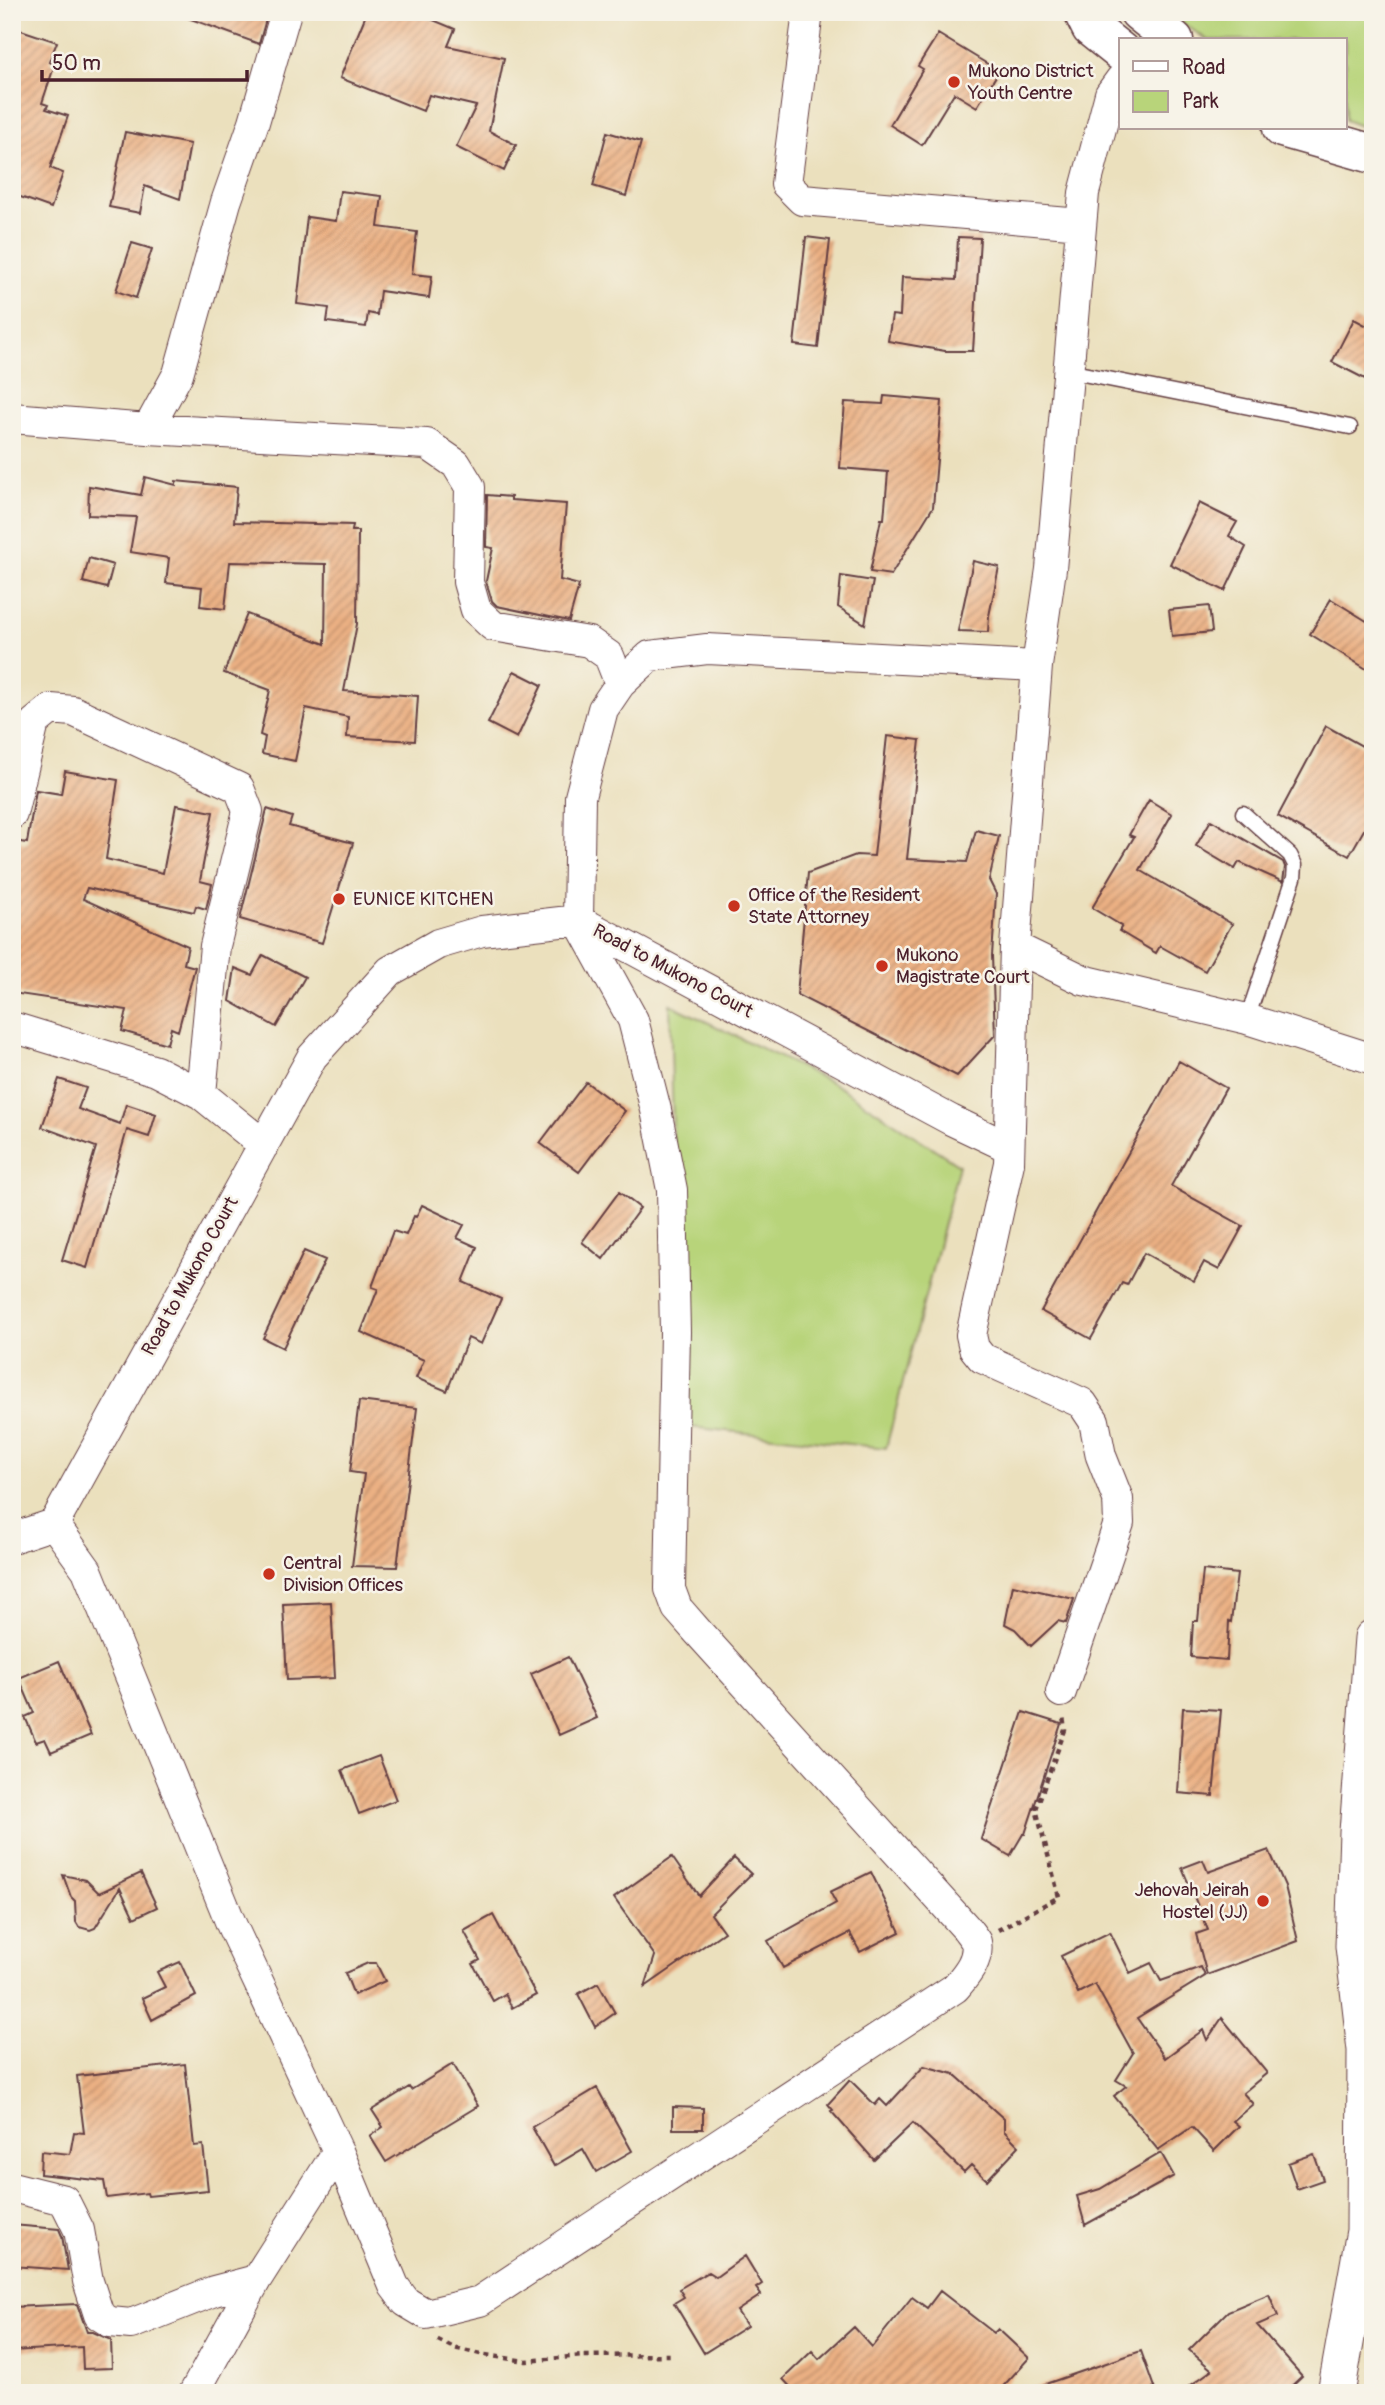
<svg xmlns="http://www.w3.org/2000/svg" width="1385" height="2405" viewBox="0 0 1385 2405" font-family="Pangolin,sans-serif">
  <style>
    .green { fill: #b8d47a; stroke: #817a52; stroke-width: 2 }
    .building { fill: url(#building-hatch) }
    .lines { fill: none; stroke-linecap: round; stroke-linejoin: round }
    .service-casing { stroke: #623c41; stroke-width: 17 }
    .minor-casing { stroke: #623c41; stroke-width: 32 }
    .tertiary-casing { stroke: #623c41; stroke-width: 39 }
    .secondary-casing { stroke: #623c41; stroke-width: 41 }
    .path { stroke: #623c41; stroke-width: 4.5; stroke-dasharray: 5 5; stroke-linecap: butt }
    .service { stroke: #fff; stroke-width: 14 }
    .minor { stroke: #fff; stroke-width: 30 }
    .tertiary { stroke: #fff; stroke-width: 37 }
    .secondary { stroke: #fff; stroke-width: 38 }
    .poi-dot { fill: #c8321e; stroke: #f7f3e8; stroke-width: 2.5 }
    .labels { text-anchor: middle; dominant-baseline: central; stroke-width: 5; stroke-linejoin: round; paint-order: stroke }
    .poi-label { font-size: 19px; fill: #4a1f2b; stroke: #f7f3e8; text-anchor: start }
    .street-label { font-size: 19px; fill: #4a1f2b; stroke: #f7f3e8 }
  </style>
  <defs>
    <pattern id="building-hatch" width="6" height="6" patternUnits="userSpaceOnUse" patternTransform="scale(1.75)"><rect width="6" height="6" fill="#ebb083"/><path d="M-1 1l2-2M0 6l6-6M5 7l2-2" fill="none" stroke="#c08f6b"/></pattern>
  </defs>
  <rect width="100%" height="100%" fill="#f7f3e8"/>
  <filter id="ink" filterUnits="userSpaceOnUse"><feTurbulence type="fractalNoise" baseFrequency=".0143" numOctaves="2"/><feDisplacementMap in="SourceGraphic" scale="14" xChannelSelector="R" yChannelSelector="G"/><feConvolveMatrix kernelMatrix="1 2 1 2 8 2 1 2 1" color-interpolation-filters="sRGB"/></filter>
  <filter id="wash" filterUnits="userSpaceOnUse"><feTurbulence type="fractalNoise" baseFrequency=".00686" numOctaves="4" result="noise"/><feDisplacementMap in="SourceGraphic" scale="28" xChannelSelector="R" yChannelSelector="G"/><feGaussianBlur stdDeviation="1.57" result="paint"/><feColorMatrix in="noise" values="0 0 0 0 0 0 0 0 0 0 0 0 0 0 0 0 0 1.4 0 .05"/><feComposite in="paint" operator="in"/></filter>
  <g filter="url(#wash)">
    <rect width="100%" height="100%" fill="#ebe0bd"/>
    <!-- green -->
    <path class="green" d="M 1165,12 L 1373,12 L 1373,131 L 1345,120 L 1345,40 L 1208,40 Z
      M 670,1004 L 833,1083 L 959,1165 L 886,1448 L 680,1426 Z"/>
    <g id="blocks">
      <!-- building -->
      <path class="building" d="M 180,12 L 268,12 L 259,44 L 180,15 Z
        M 367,12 L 414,12 L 455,29 L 448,46 L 504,58 L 489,131 L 516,145 L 504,171 L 456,147 L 476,106 L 429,95 L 423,111 L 340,78 Z
        M 12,27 L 57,42 L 49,62 L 55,64 L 42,103 L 48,105 L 46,109 L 68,116 L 50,168 L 63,173 L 51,208 L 12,194 Z
        M 938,34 L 999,71 L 977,107 L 954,93 L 922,145 L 890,125 L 923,69 L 918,66 Z
        M 125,132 L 190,144 L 180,199 L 145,186 L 140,213 L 109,207 Z
        M 607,132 L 641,142 L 626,196 L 593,186 Z
        M 340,191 L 382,196 L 378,227 L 417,232 L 412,274 L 432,276 L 429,298 L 380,291 L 377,315 L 368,313 L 366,327 L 327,322 L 329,308 L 297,304 L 307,217 L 336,221 Z
        M 806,237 L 830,240 L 818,348 L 794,345 Z
        M 958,237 L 980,238 L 973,351 L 945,351 L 888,341 L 892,315 L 900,316 L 902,277 L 956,280 Z
        M 132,243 L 152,249 L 136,298 L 116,291 Z
        M 1354,319 L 1373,329 L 1373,383 L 1332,362 Z
        M 884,396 L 942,401 L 933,507 L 891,575 L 870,572 L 881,519 L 884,519 L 888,472 L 840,468 L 845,402 L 883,404 Z
        M 145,477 L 176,485 L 176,481 L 237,487 L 234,522 L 353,525 L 352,531 L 358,531 L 357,624 L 344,691 L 418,696 L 415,741 L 347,737 L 348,717 L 306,708 L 295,761 L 262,754 L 265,737 L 260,735 L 270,690 L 224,673 L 247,614 L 325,644 L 326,564 L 230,562 L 225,609 L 200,606 L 202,587 L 166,583 L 169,558 L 130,552 L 136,517 L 88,515 L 89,486 L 141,495 Z
        M 487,495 L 511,497 L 511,500 L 566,504 L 560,580 L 579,585 L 569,621 L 497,606 L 492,601 L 486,581 L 493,548 L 486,547 Z
        M 1199,503 L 1237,522 L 1229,536 L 1246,547 L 1225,591 L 1170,564 Z
        M 89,558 L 113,565 L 107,588 L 83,582 Z
        M 973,561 L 999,567 L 989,616 L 988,632 L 958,631 Z
        M 841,576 L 873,581 L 865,624 L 838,607 Z
        M 1331,599 L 1373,625 L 1373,673 L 1310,634 Z
        M 1209,606 L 1212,632 L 1172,636 L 1169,610 Z
        M 514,671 L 542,685 L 517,738 L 488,723 Z
        M 1326,726 L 1373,752 L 1373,814 L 1349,856 L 1278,816 Z
        M 887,736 L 920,740 L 907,859 L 967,862 L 976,830 L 999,836 L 989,880 L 996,894 L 992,956 L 995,1035 L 957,1076 L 797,995 L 808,873 L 856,855 L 874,856 Z
        M 65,771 L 118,780 L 106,859 L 163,873 L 176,805 L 213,812 L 200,881 L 212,884 L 206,909 L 196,906 L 194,912 L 87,888 L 83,899 L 188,946 L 184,964 L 195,967 L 178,1031 L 171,1028 L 167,1044 L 122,1031 L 127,1010 L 12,993 L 12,856 L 14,841 L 27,843 L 36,790 L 61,794 Z
        M 1149,800 L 1172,814 L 1140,870 L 1232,924 L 1205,971 L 1160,946 L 1156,953 L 1119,931 L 1122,926 L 1092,908 L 1134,837 L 1129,835 Z
        M 267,809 L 292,817 L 289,826 L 353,843 L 322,943 L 240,919 Z
        M 1211,820 L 1283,862 L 1285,867 L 1283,882 L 1239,862 L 1235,869 L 1196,846 Z
        M 263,955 L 305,977 L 276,1027 L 230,1001 L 235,968 L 252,975 Z
        M 1179,1061 L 1226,1088 L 1171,1186 L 1243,1226 L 1219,1270 L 1204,1262 L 1194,1281 L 1144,1253 L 1127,1285 L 1122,1283 L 1091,1339 L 1041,1311 Z
        M 59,1079 L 86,1088 L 78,1109 L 120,1124 L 126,1104 L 156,1114 L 149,1137 L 127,1130 L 87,1268 L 62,1260 L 96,1147 L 42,1127 Z
        M 586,1082 L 625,1111 L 579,1172 L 540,1143 Z
        M 619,1192 L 640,1208 L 603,1259 L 582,1242 Z
        M 422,1205 L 464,1225 L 457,1238 L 477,1247 L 463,1282 L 501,1299 L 481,1344 L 468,1338 L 447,1391 L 416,1378 L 424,1360 L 361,1332 L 378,1289 L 372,1287 L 393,1231 L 406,1235 L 414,1216 L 416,1217 Z
        M 304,1251 L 325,1260 L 283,1348 L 263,1338 Z
        M 359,1401 L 417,1408 L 397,1567 L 352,1566 L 364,1474 L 350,1472 Z
        M 1203,1570 L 1237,1574 L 1231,1622 L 1229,1621 L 1227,1660 L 1191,1657 L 1193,1621 L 1198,1621 Z
        M 1013,1585 L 1074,1599 L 1066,1623 L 1058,1621 L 1031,1646 L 1015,1629 L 1005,1624 Z
        M 331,1602 L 335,1678 L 287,1680 L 283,1604 Z
        M 568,1657 L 597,1718 L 559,1735 L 531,1674 Z
        M 59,1661 L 91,1735 L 51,1752 L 45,1739 L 36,1742 L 25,1717 L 34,1713 L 19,1678 Z
        M 1183,1708 L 1221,1710 L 1213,1796 L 1178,1793 Z
        M 1023,1712 L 1061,1724 L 1025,1834 L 1023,1834 L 1010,1856 L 981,1839 Z
        M 379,1756 L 396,1800 L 359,1814 L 342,1770 Z
        M 1269,1850 L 1285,1886 L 1298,1941 L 1207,1975 L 1196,1934 L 1208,1930 L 1182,1868 L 1203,1860 L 1208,1872 Z
        M 672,1857 L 699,1896 L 734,1858 L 751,1874 L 711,1914 L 724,1932 L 645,1987 L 655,1956 L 614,1898 Z
        M 871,1872 L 900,1932 L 860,1952 L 850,1933 L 783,1968 L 768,1941 L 836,1903 L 830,1892 Z
        M 141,1873 L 157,1907 L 134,1918 L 120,1888 L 95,1928 L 90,1930 L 79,1927 L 76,1922 L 75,1901 L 71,1897 L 63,1875 L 86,1880 L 99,1893 Z
        M 493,1915 L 536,1995 L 512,2008 L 505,1994 L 493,2001 L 473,1964 L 480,1960 L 464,1931 Z
        M 1110,1932 L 1130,1973 L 1151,1963 L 1161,1981 L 1201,1967 L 1205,1976 L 1137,2018 L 1165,2058 L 1203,2030 L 1207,2040 L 1222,2018 L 1267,2073 L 1243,2093 L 1253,2104 L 1233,2121 L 1239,2126 L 1214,2151 L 1192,2127 L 1158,2150 L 1114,2096 L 1126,2086 L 1116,2080 L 1133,2053 L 1095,1984 L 1078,1993 L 1061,1956 Z
        M 180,1962 L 196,1996 L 152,2020 L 142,1998 L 165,1987 L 157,1972 Z
        M 368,1963 L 376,1963 L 385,1981 L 354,1995 L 345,1973 Z
        M 598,1983 L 615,2013 L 595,2027 L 578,1994 Z
        M 185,2064 L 194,2146 L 203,2145 L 208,2190 L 148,2196 L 147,2193 L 107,2198 L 104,2181 L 40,2174 L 41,2151 L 70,2154 L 74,2132 L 84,2133 L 77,2076 Z
        M 453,2064 L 478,2106 L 386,2162 L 370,2136 L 383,2127 L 372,2110 L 409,2087 L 411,2090 Z
        M 924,2066 L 954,2074 L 1004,2119 L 1004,2131 L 1019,2146 L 987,2180 L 971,2165 L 964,2172 L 913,2123 L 874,2160 L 831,2111 L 833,2110 L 828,2104 L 850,2080 L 875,2105 L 880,2099 L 887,2106 Z
        M 597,2088 L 632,2151 L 596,2172 L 583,2149 L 554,2166 L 532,2127 Z
        M 673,2107 L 703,2108 L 703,2129 L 673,2129 Z
        M 1161,2153 L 1174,2176 L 1085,2225 L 1077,2196 L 1100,2189 Z
        M 1314,2154 L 1323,2180 L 1297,2189 L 1288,2163 Z
        M 12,2225 L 59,2229 L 62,2236 L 68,2270 L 12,2266 Z
        M 745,2256 L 762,2284 L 756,2288 L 761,2295 L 737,2311 L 747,2326 L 704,2353 L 674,2303 L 684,2297 L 679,2289 L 708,2272 L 716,2277 Z
        M 940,2291 L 994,2333 L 998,2329 L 1029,2358 L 997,2393 L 796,2393 L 783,2379 L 812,2351 L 819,2359 L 854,2327 L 872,2347 L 912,2297 L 927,2308 Z
        M 1269,2294 L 1278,2316 L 1257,2325 L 1302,2376 L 1284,2393 L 1180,2393 L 1212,2370 L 1189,2350 L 1228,2311 Z
        M 77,2304 L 87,2332 L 93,2332 L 111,2340 L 112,2368 L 83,2369 L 82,2347 L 12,2351 L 12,2307 Z
        M 1141,2351 L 1156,2393 L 1032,2393 L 1031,2389 Z"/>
    </g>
  </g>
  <g filter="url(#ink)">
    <use href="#blocks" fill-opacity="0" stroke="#623c41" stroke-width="2"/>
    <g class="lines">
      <defs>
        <path id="service" d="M 1068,371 L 1350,427
          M 1243,813 L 1290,855 L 1295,865 L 1294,878 L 1247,1019"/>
        <path id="minor" d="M 808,12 L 786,184 L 802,200 L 1081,224
          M 12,418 L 148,429 L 178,374 L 226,202 L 254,122 L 286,12
          M 148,429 L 427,444 L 456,464 L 470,487 L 468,582 L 476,610 L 493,626 L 589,642 L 609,656 L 620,684
          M 12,814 L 34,723 L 51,709 L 73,711 L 239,788 L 248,811 L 215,946 L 201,1094
          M 1015,947 L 1083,980 L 1247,1019 L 1373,1059
          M 12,1027 L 156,1071 L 201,1094 L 264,1145
          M 54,1524 L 87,1570 L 232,1926 L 338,2151 L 394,2286 L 406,2302 L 426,2314 L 480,2301 L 955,1988 C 965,1976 980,1960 976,1942 C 974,1938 969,1932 966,1928 L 698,1632 L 677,1608 L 670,1589 L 675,1332 L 672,1190 L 656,1110 L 633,1020 L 578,920 L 580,797 L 603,709 L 620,684 L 650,656 L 707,649 L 1037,666
          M 12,1538 L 54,1524 L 312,1057 L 390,971 L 438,944 L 482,931 L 578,920 L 951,1120 L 1008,1147
          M 1061,1692 L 1119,1523 L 1118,1499 L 1101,1456 L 1094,1421 L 1082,1403 L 982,1358 L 974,1348 L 971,1335 L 1009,1163 L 1015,947 L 1037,666 L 1051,569 L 1084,193 L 1110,94 L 1121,79
          M 12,2187 L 64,2200 L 79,2230 L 88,2281 L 99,2315 L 110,2322 L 131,2324 L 214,2291 L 256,2280
          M 194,2393 L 256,2280 L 338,2151"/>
        <path id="tertiary" d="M 1336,2393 L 1365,2231 L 1366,2050 L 1354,1946 L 1358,1832 L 1373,1638"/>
        <path id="secondary" d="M 1083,12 L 1091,28 L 1121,52
          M 1139,12 L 1174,40
          M 1282,128 L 1373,154"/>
      </defs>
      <!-- service casing -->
      <use href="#service" class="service-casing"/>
      <!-- minor casing -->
      <use href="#minor" class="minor-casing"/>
      <!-- tertiary casing -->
      <use href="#tertiary" class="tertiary-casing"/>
      <!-- secondary casing -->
      <use href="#secondary" class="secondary-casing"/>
      <!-- path -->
      <path class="path" d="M 998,1930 L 1059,1897 L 1036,1809 L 1065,1730 L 1063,1717
        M 438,2340 L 454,2348 L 485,2355 L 526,2361 L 582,2356 L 673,2355"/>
      <!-- service -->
      <use href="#service" class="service"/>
      <!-- minor -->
      <use href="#minor" class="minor"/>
      <!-- tertiary -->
      <use href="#tertiary" class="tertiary"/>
      <!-- secondary -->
      <use href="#secondary" class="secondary"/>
    </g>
  </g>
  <!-- markers -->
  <g class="poi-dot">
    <circle cx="954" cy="82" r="7"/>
    <circle cx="339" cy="899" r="7"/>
    <circle cx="734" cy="906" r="7"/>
    <circle cx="882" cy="966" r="7"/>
    <circle cx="269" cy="1574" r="7"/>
    <circle cx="1263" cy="1901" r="7"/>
  </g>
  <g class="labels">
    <!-- poi labels -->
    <g class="poi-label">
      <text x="968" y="71">Mukono District<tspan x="968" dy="22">Youth Centre</tspan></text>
      <text x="748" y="895">Office of the Resident<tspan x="748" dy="22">State Attorney</tspan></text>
      <text x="353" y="899">EUNICE KITCHEN</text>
      <text x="896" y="955">Mukono<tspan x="896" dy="22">Magistrate Court</tspan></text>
      <text x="283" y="1563">Central<tspan x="283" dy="22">Division Offices</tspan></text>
      <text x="1249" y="1890" text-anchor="end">Jehovah Jeirah<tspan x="1249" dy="22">Hostel (JJ)</tspan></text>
    </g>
    <!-- street labels -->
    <g class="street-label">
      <text transform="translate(673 971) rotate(28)">Road to Mukono Court</text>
      <text transform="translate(190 1276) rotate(-61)">Road to Mukono Court</text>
    </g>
  </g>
  <!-- margin -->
  <rect width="1385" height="2405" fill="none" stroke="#f7f3e8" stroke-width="42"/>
  <!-- legend -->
  <rect x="1119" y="38" width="228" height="91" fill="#f7f3e8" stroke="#b29e9c" stroke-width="2"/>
  <rect x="1133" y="61" width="35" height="10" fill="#ffffff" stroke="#b29e9c" stroke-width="2"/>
  <text x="1182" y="74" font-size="21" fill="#4a1f2b">Road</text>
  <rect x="1133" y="91" width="35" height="21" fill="#b8d47a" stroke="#b29e9c" stroke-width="2"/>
  <text x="1182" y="108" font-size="21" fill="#4a1f2b">Park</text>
  <!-- scale -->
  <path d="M42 70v10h205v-10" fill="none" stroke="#4a1f2b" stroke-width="3.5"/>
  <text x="52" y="70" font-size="21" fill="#4a1f2b" stroke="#f7f3e8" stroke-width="5" paint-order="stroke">50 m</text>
</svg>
